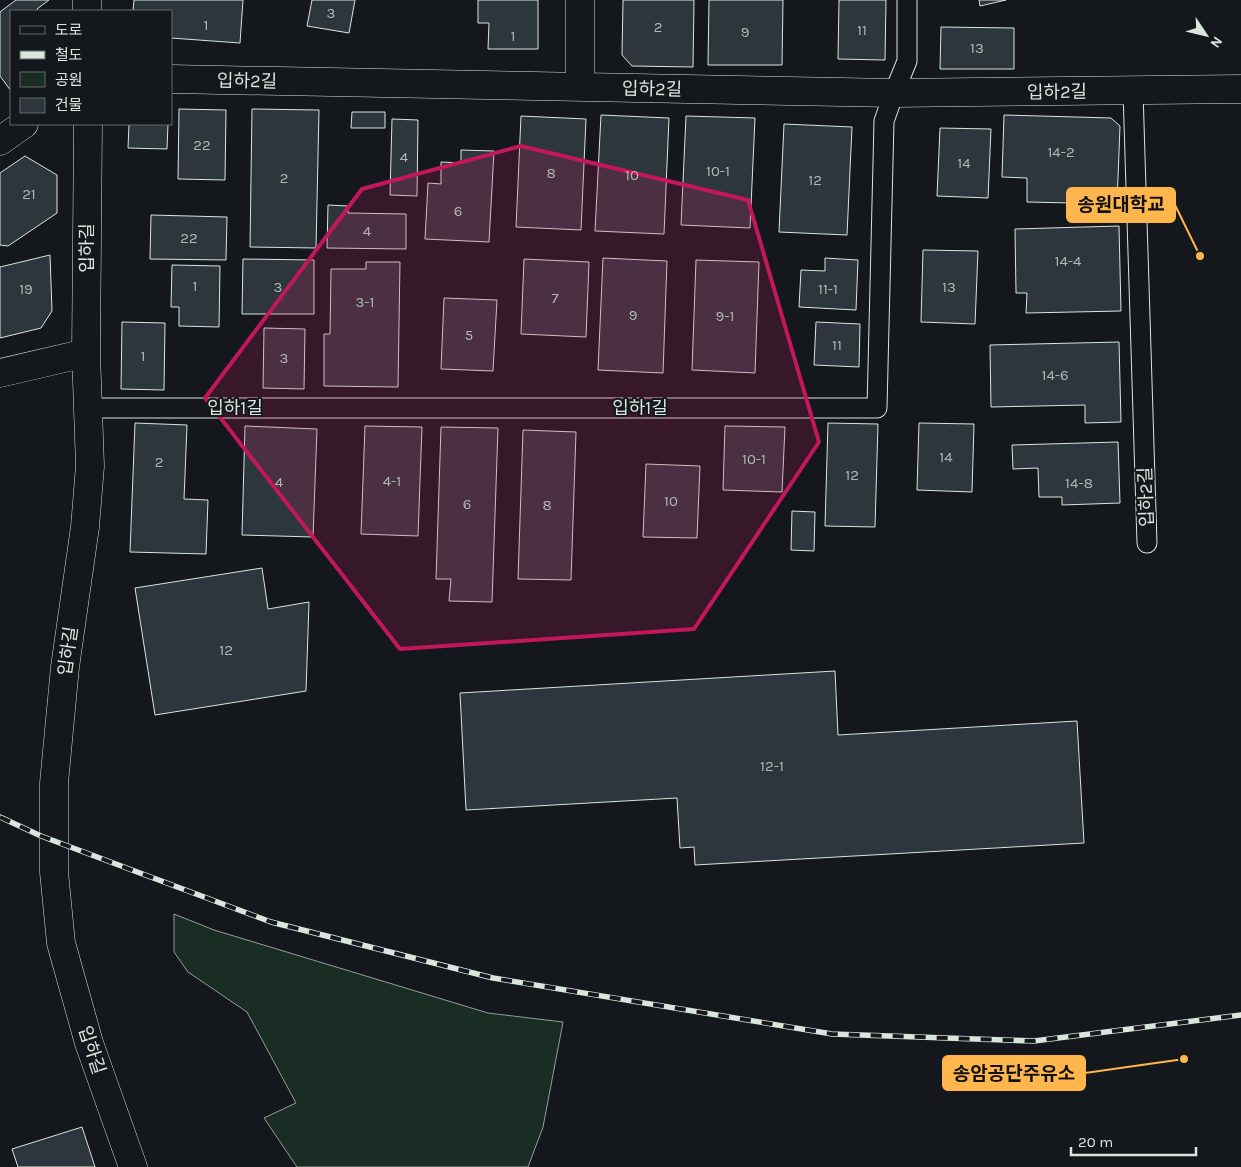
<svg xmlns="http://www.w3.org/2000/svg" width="1241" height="1167" viewBox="0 0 1241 1167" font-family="Karla,'Noto Sans KR',sans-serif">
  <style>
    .green { fill: #1a2d24; stroke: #939e99 }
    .building { fill: #2c363c; stroke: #d8e6dc }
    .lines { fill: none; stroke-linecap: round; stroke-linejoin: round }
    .lane-casing { stroke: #d8e6dc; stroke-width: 21 }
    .street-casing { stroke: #d8e6dc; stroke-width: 29 }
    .lane { stroke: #14181c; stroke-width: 19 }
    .street { stroke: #14181c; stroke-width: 28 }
    .rail-casing { stroke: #d8e6dc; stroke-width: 5.5 }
    .rail { stroke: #14181c; stroke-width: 4; stroke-dasharray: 11; stroke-linecap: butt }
    .marked { fill: #c2185b; fill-opacity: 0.2; stroke: #c2185b; stroke-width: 4; stroke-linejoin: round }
    .labels { text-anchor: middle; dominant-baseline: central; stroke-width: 4; stroke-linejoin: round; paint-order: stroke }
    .number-label { font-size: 15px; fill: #adbab4 }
    .street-label { font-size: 18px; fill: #d8e6dc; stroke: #14181c }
    .leader { fill: none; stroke: #ffb74d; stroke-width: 2 }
    .callout-dot { fill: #ffb74d; stroke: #14181c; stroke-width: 2 }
    .callout { fill: #ffb74d; stroke: #ffb74d; stroke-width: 2 }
    .callout-label { font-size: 19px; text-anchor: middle; font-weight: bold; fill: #111 }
  </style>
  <rect width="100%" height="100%" fill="#14181c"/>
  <!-- green -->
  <path class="green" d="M 174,914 L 214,930 L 488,1013 L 563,1022 L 543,1127 L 528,1167 L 297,1167 L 264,1118 L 296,1103 L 247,1012 L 188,972 L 174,952 Z"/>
  <!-- building -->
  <path class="building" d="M 16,0 L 49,0 L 37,9 L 38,11 L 11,11 L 11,91 L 0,76 L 0,12 Z
    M 134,0 L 243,0 L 240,43 L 171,38 L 171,11 L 133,11 Z
    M 312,0 L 355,0 L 349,33 L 307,26 Z
    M 478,0 L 538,0 L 538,49 L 488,49 L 489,23 L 478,23 Z
    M 623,0 L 694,0 L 693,67 L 632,66 L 622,55 Z
    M 709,0 L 783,0 L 782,65 L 708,65 Z
    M 839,0 L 886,0 L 885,60 L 838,59 Z
    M 979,0 L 1006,0 L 980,6 Z
    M 941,27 L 1014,28 L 1014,69 L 940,69 Z
    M 179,109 L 226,110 L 225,180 L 178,179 Z
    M 252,109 L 319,110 L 316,248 L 250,247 Z
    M 352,112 L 385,112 L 385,128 L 351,128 Z
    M 601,115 L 669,118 L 664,234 L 595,231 Z
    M 1004,115 L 1111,118 L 1120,126 L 1117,204 L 1027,202 L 1027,178 L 1002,177 Z
    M 521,116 L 586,119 L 581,230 L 516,227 Z
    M 686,116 L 755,118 L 750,228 L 681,225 Z
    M 392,119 L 418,120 L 417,196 L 390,195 Z
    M 129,124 L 168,124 L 167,149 L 128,148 Z
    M 784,124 L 852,127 L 847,235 L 779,232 Z
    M 940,128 L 991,129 L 988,198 L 937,196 Z
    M 461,150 L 494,151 L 489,242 L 425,239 L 428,183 L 441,184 L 441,162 L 461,163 Z
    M 25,156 L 57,175 L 57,213 L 8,246 L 0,245 L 0,173 Z
    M 328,205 L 348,206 L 348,213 L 406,214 L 406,249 L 327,248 Z
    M 151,215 L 227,217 L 226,260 L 150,259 Z
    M 1119,226 L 1121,311 L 1026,313 L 1027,293 L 1016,293 L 1015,229 Z
    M 923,250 L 978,251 L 975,324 L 921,322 Z
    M 50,255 L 52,311 L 41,328 L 0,338 L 0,267 Z
    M 603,258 L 667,261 L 663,373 L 598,370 Z
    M 825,258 L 858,260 L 856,310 L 799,307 L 801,270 L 825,271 Z
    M 243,259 L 314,260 L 314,314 L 242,314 Z
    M 524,259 L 589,262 L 586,337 L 521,334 Z
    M 696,260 L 759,262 L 755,373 L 692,370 Z
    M 366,262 L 400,262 L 398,387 L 324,386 L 324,334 L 330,334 L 331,269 L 366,269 Z
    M 172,265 L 220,266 L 219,327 L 179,326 L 179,307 L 171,307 Z
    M 444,298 L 497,300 L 493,371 L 441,369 Z
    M 122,322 L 165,323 L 164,390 L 121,389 Z
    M 816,322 L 860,324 L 859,367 L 814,365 Z
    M 264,328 L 305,329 L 304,389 L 263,388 Z
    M 1119,342 L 1121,422 L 1085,423 L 1085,405 L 991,407 L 990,345 Z
    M 135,423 L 187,425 L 184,499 L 208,500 L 206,554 L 130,552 Z
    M 828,423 L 878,424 L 875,527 L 825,526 Z
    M 919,423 L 974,424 L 972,492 L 917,490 Z
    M 245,426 L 317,429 L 313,537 L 242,535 Z
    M 365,426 L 422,427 L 418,536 L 361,534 Z
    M 725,426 L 785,427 L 782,492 L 723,490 Z
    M 441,427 L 498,428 L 492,602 L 449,601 L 451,579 L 436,579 Z
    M 523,430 L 576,432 L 571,580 L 518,579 Z
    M 1118,442 L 1120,503 L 1062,505 L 1062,497 L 1039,497 L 1038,468 L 1013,469 L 1012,445 Z
    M 646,464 L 700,466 L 697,538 L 643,537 Z
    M 792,511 L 815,512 L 814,551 L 791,550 Z
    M 262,568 L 268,609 L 309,602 L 306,691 L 155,715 L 135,588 Z
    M 835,671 L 838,735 L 1077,721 L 1084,843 L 695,865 L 694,847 L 680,848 L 677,798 L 466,810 L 460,693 Z
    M 82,1127 L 95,1167 L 18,1167 L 12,1149 Z"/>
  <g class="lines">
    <defs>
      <path id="lane" d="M 1133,91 L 1147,543
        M 88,408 L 877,408 L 884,121 L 894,93 L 907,61 L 907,0"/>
      <path id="street" d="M 87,0 L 87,11
        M 171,79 L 894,93 L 1241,89
        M 580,87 L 580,0
        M 88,124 L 86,353 L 90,466 L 85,527 L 65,667 L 54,783 L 54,872 L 61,943 L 89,1043 L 133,1167
        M 0,141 L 24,124
        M 0,373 L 86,353"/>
    </defs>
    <!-- lane casing -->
    <use href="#lane" class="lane-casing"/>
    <!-- street casing -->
    <use href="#street" class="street-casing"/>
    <!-- lane -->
    <use href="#lane" class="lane"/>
    <!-- street -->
    <use href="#street" class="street"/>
    <defs>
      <path id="rail" d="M 0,817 L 41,836 L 271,922 L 493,978 L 832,1034 L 1034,1041 L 1241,1015"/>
    </defs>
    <!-- rail casing -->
    <use href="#rail" class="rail-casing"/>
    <!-- rail -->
    <use href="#rail" class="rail"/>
  </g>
  <!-- marked area -->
  <path class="marked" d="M 521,146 L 748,200 L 819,442 L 694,629 L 400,649 L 205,398 L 362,189 Z"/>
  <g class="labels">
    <!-- number labels -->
    <g class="number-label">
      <text x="331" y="13">3</text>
      <text x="206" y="25">1</text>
      <text x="658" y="27">2</text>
      <text x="862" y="30">11</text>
      <text x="745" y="32">9</text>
      <text x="513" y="36">1</text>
      <text x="977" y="48">13</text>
      <text x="202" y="145">22</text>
      <text x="1061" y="152">14-2</text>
      <text x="404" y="157">4</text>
      <text x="964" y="163">14</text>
      <text x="718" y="171">10-1</text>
      <text x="551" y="173">8</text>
      <text x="632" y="175">10</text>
      <text x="284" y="178">2</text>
      <text x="815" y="180">12</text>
      <text x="29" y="194">21</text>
      <text x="458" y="211">6</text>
      <text x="367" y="231">4</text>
      <text x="189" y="238">22</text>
      <text x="1068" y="261">14-4</text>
      <text x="195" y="286">1</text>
      <text x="278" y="287">3</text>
      <text x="949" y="287">13</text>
      <text x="26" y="289">19</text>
      <text x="828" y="289">11-1</text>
      <text x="555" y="298">7</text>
      <text x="365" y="302">3-1</text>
      <text x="633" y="315">9</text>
      <text x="725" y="316">9-1</text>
      <text x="469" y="335">5</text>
      <text x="837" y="345">11</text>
      <text x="143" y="356">1</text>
      <text x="284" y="358">3</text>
      <text x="1055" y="375">14-6</text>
      <text x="946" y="457">14</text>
      <text x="754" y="459">10-1</text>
      <text x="159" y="462">2</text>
      <text x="852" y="475">12</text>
      <text x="392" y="481">4-1</text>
      <text x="279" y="482">4</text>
      <text x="1079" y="483">14-8</text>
      <text x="671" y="501">10</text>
      <text x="467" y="504">6</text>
      <text x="547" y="505">8</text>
      <text x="226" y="650">12</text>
      <text x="772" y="766">12-1</text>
    </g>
    <!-- street labels -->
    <g class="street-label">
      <text transform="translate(247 81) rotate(1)">입하2길</text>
      <text transform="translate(652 89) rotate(1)">입하2길</text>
      <text transform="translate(1057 92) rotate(-1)">입하2길</text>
      <text transform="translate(87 248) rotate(-90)">입하길</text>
      <text x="235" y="408">입하1길</text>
      <text x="640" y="408">입하1길</text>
      <text transform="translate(1146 497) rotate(-92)">입하2길</text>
      <text transform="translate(68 651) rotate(-82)">입하길</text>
      <text transform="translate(92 1050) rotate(72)">입하길</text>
    </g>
  </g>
  <!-- callouts -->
  <path class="leader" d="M1200 256L1175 205M1184 1059L1085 1073"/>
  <g class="callout-dot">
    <circle cx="1200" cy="256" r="5"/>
    <circle cx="1184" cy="1059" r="5"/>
  </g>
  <g class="callout">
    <rect x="1067" y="188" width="108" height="34" rx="5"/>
    <rect x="943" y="1056" width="142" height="34" rx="5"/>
  </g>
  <g class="callout-label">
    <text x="1121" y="211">송원대학교</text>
    <text x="1014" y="1080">송암공단주유소</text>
  </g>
  <!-- legend -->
  <rect x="10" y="10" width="162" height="115" fill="#14181c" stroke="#626a69"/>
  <rect x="20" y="26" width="25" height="8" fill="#14181c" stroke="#626a69"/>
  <text x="55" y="35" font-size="15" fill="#d8e6dc">도로</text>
  <rect x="20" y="51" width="25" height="8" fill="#d8e6dc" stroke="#626a69"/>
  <text x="55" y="60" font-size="15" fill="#d8e6dc">철도</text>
  <rect x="20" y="72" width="25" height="15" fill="#1a2d24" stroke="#626a69"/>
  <text x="55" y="85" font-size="15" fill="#d8e6dc">공원</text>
  <rect x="20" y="98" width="25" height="15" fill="#2c363c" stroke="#626a69"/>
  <text x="55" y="110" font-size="15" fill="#d8e6dc">건물</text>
  <!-- north arrow -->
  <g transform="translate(1206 35) rotate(125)" stroke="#14181c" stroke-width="4" paint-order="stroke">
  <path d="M0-4L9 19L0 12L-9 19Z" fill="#d8e6dc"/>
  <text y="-8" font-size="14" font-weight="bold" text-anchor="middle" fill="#d8e6dc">N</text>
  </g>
  <!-- scale -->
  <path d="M1071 1147v8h125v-8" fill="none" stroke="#d8e6dc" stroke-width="2.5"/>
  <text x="1078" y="1147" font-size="15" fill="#d8e6dc" stroke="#14181c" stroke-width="4" paint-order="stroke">20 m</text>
</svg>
